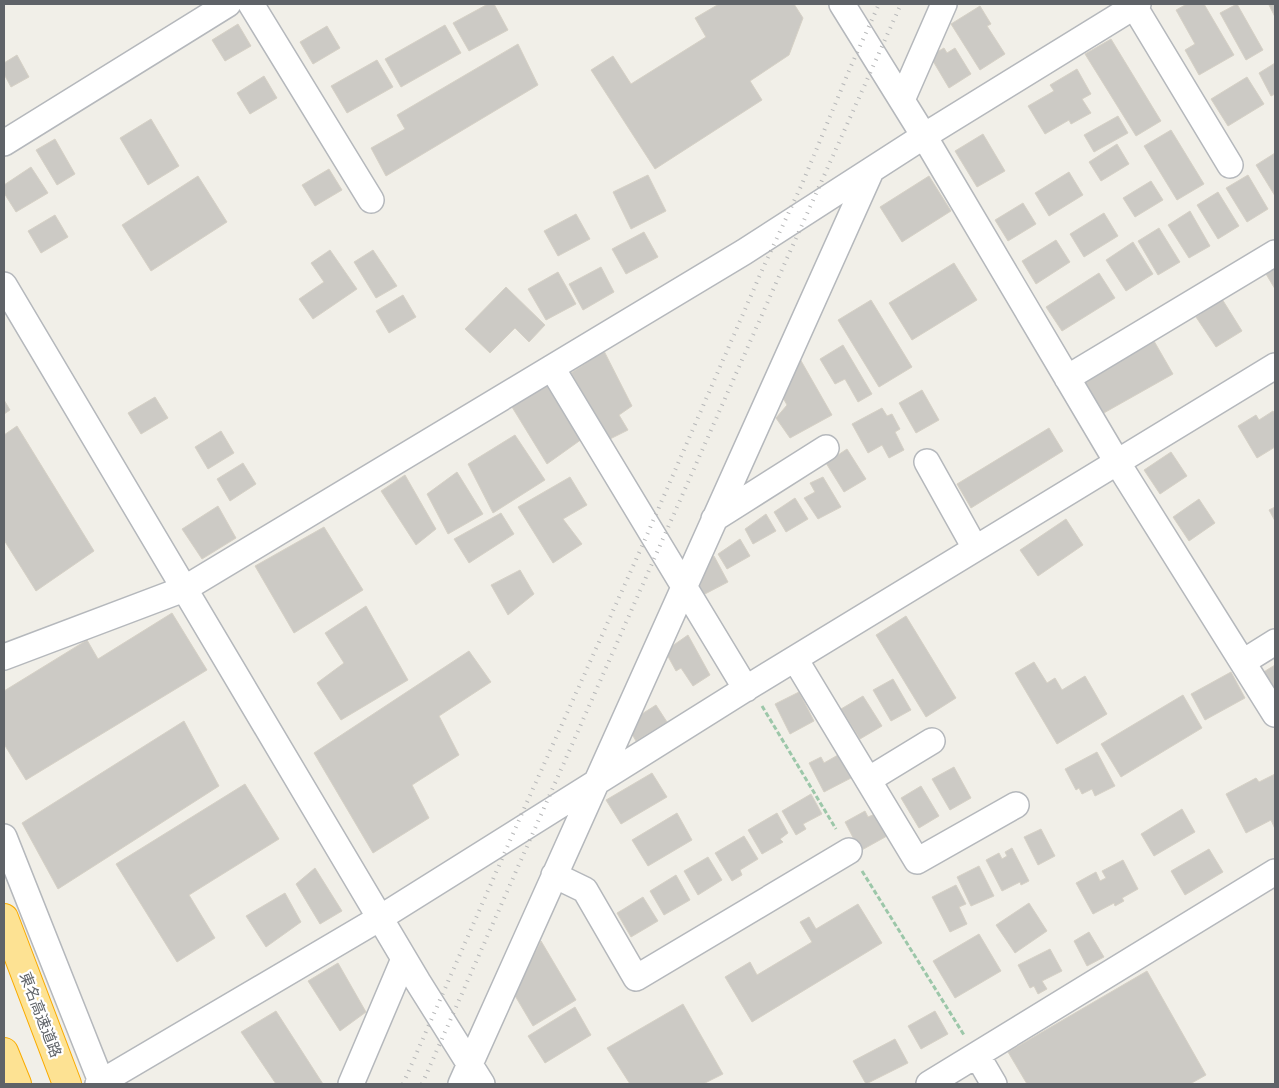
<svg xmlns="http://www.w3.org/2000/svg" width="1279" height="1088" viewBox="0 0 1279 1088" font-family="'Source Sans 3','Noto Sans JP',sans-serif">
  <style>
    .building { fill: #cccac5; stroke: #d6d1c6 }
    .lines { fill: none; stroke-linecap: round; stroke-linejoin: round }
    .minor-casing { stroke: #b5b8bc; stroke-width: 28 }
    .highway-casing { stroke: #f9ab00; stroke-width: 30 }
    .path { stroke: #9cc7a9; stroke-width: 3; stroke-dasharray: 5 2.5; stroke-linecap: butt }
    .minor { stroke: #fff; stroke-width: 25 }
    .highway { stroke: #fde293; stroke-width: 28 }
    .rail { stroke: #b6b7b8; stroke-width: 4; stroke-dasharray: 1 6; stroke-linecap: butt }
    .labels { text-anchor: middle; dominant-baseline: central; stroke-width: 4.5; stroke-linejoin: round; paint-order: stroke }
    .street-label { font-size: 15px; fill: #5f6368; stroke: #fff }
  </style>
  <rect width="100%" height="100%" fill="#f1efe8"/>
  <!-- building -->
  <path class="building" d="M 488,4 L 494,4 L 508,30 L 469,51 L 453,23 Z
    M 719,4 L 794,4 L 803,18 L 789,55 L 750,81 L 762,100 L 655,169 L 591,70 L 613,56 L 631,84 L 706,37 L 695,18 Z
    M 1187,4 L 1204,4 L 1234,55 L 1199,75 L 1185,50 L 1195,44 L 1176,10 Z
    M 1237,4 L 1263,50 L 1246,60 L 1220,13 Z
    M 1272,4 L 1275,4 L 1275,17 L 1269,5 Z
    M 980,6 L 991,24 L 987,26 L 1005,54 L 980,70 L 951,24 Z
    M 238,24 L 251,46 L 225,61 L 212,40 Z
    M 445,25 L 461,53 L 401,87 L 385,59 Z
    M 327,26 L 340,48 L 313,64 L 300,42 Z
    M 1111,39 L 1161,121 L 1136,136 L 1085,54 Z
    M 518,44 L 538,85 L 386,176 L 371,148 L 405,129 L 397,115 Z
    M 944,48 L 947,53 L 955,48 L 971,74 L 949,88 L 930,56 Z
    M 17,55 L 29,77 L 11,87 L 4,74 L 4,63 Z
    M 377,60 L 393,87 L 347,113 L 331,86 Z
    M 1275,63 L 1275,94 L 1271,96 L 1259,73 Z
    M 1077,69 L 1091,94 L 1082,99 L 1091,113 L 1071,124 L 1069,120 L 1045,134 L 1028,106 L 1054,91 L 1050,85 Z
    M 264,76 L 277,98 L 250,114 L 237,93 Z
    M 1247,77 L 1264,104 L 1228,126 L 1211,99 Z
    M 1118,116 L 1128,133 L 1094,152 L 1084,135 Z
    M 151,119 L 179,166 L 148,185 L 120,138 Z
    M 1171,130 L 1204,184 L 1177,200 L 1144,146 Z
    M 983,134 L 1005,171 L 977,187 L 955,151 Z
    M 55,139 L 75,174 L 57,185 L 36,150 Z
    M 1117,144 L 1129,164 L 1101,181 L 1089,162 Z
    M 1275,153 L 1275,196 L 1256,165 Z
    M 31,167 L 48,193 L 16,212 L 4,193 L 4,185 Z
    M 329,169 L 342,190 L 315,206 L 302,185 Z
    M 1069,172 L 1083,195 L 1049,216 L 1035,193 Z
    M 648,175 L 666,211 L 631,229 L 613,192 Z
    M 1248,175 L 1268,209 L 1247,222 L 1226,188 Z
    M 198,176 L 227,222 L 151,271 L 122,225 Z
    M 929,176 L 951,211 L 902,242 L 880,207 Z
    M 1151,181 L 1163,200 L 1135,217 L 1123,198 Z
    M 1218,192 L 1239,226 L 1218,239 L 1197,205 Z
    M 1023,203 L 1036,224 L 1008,241 L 995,220 Z
    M 1190,211 L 1210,246 L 1189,258 L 1168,225 Z
    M 1104,213 L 1118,236 L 1084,257 L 1070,234 Z
    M 576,214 L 590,239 L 558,256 L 544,231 Z
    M 55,215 L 68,237 L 41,253 L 28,231 Z
    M 1159,228 L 1180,262 L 1158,275 L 1138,241 Z
    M 644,232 L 658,257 L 626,274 L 612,249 Z
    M 1056,240 L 1070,262 L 1036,284 L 1022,261 Z
    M 1133,242 L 1153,274 L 1126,291 L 1106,260 Z
    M 330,250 L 357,289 L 313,319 L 299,299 L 324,282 L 311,263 Z
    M 373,250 L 397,286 L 376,298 L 354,262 Z
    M 954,263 L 977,300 L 912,340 L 889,303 Z
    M 601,267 L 614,292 L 583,310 L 569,284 Z
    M 1275,268 L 1275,289 L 1266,274 Z
    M 558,272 L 576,304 L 546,320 L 528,289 Z
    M 1099,273 L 1115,298 L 1062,331 L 1046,307 Z
    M 506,287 L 545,325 L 529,342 L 515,328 L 490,353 L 465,329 Z
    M 403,295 L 416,317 L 389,333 L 376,311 Z
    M 1222,299 L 1242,331 L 1216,347 L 1196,317 Z
    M 871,300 L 912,367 L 879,387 L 838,320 Z
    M 1154,341 L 1173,374 L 1102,414 L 1083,380 Z
    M 843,345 L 872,394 L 858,402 L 845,379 L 835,384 L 820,359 Z
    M 604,351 L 632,406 L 619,415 L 628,430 L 610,439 L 571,373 Z
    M 800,359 L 832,415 L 790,438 L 776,418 L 787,405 L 777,387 Z
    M 547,383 L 582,439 L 547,464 L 512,407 Z
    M 922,390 L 939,420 L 916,433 L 899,403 Z
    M 155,397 L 168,418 L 141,434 L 128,413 Z
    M 4,400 L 10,410 L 4,414 Z
    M 882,408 L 887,416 L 892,414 L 900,429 L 895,432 L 904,450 L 889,458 L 882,445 L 868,453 L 852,424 Z
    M 1273,411 L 1275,414 L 1275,447 L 1257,458 L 1238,426 L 1256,415 L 1259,420 Z
    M 17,426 L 94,551 L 36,591 L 4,540 L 4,435 Z
    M 1049,428 L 1063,451 L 971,508 L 957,484 Z
    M 221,431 L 234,453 L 208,469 L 195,447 Z
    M 515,435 L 545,480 L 493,513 L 468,464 Z
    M 847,449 L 866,479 L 844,492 L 826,463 Z
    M 1171,452 L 1187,476 L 1160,494 L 1144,470 Z
    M 243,463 L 256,484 L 230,501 L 217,479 Z
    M 457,472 L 483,514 L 448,534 L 427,494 Z
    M 405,475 L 436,529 L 416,545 L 381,491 Z
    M 570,477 L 587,505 L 563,519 L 582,544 L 553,563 L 518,507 Z
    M 823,477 L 841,507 L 818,519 L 804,498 L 815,492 L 810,483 Z
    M 795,498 L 808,519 L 786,532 L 774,512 Z
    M 1199,499 L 1215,523 L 1189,541 L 1173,517 Z
    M 218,506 L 236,538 L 202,559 L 182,529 Z
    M 1275,507 L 1275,521 L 1269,510 Z
    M 501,513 L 514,534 L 469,563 L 454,539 Z
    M 766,514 L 776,531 L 753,544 L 745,529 Z
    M 1066,519 L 1083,545 L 1038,576 L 1020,550 Z
    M 324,527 L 363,590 L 294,633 L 255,566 Z
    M 740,539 L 750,556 L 727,569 L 718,554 Z
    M 714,556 L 728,582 L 703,595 L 693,577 L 699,564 Z
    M 520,570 L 534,594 L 508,615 L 491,585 Z
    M 366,606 L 408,680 L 341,720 L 317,683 L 344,663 L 325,633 Z
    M 172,613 L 207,670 L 26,780 L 4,744 L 4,691 L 87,640 L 98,659 Z
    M 906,616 L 956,698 L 926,717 L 876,635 Z
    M 688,635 L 710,675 L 693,686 L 681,668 L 676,671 L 665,651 Z
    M 469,651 L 491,682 L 439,716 L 459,755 L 412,785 L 429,818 L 373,853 L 314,753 Z
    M 1034,662 L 1047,683 L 1055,678 L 1062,690 L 1085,676 L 1107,714 L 1057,744 L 1015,673 Z
    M 1275,665 L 1275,695 L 1262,673 Z
    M 1231,672 L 1245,698 L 1205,720 L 1191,694 Z
    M 893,679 L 911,710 L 891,721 L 873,690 Z
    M 799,692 L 814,721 L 790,734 L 775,704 Z
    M 1183,695 L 1202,728 L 1121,777 L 1101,744 Z
    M 863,696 L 882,726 L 860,739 L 841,709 Z
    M 656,705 L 667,722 L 636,741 L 626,724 Z
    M 184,721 L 219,786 L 58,889 L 22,823 Z
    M 1097,752 L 1115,786 L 1095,796 L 1092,789 L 1082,794 L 1079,788 L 1076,790 L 1065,769 Z
    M 838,755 L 851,778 L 824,792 L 809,763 L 821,757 L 824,763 Z
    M 954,767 L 971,798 L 950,810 L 932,779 Z
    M 652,773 L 667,797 L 621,824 L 606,800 Z
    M 1275,774 L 1275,829 L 1271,820 L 1246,833 L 1226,794 L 1256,778 L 1259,782 Z
    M 245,784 L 279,839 L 189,895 L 215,938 L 177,962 L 116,864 Z
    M 921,786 L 939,816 L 919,828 L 901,798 Z
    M 811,794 L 822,814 L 803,824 L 806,829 L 796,835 L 782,811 Z
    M 1182,809 L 1195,832 L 1154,856 L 1141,834 Z
    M 865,811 L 868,817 L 875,814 L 887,836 L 860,851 L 845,822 Z
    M 677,813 L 692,840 L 648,866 L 632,840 Z
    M 777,813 L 788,833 L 780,839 L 783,842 L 762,854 L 748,830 Z
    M 1041,829 L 1055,856 L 1038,865 L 1024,837 Z
    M 744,836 L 758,859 L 740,870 L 742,875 L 732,881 L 715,853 Z
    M 1012,848 L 1029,881 L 1021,885 L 1020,882 L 1002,891 L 986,860 L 999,853 L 1002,859 L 1007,856 L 1005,852 Z
    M 1209,849 L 1223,872 L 1185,895 L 1171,871 Z
    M 708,857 L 722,880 L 698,895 L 684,871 Z
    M 1123,860 L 1138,889 L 1122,898 L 1124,901 L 1115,906 L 1114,903 L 1093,914 L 1076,883 L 1096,872 L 1100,881 L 1106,878 L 1102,871 Z
    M 979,866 L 994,896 L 971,906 L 957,877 Z
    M 315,868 L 342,911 L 320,924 L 296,884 Z
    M 676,875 L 690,900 L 664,915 L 650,891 Z
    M 956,885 L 966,904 L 959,907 L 967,924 L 950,932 L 932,897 Z
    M 285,893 L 301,922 L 266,947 L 246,916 Z
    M 643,897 L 658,921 L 631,937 L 617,913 Z
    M 1029,903 L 1047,931 L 1015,953 L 996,925 Z
    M 858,904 L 882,943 L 752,1022 L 725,977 L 750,962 L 757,975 L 812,942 L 800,922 L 809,917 L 816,929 Z
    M 1089,932 L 1104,957 L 1087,966 L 1074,941 Z
    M 979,934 L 1001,971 L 955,998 L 933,961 Z
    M 541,941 L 576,1000 L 533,1026 L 514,994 Z
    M 1050,949 L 1062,971 L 1042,981 L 1047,989 L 1038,994 L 1034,986 L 1030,988 L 1018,965 Z
    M 338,963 L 366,1012 L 340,1031 L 308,981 Z
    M 1147,971 L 1206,1075 L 1190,1084 L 1027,1084 L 1008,1052 Z
    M 683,1004 L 723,1074 L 703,1084 L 630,1084 L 607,1048 Z
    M 575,1007 L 591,1035 L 545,1063 L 528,1036 Z
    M 276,1011 L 323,1084 L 276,1084 L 241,1032 Z
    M 935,1011 L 948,1034 L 921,1049 L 908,1026 Z
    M 895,1039 L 908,1063 L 866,1084 L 853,1061 Z"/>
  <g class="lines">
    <defs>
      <path id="minor" d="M 251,4 L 371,200
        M 842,4 L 924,136 L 1117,462 L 1275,714
        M 1134,6 L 1230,165
        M 902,100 L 944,4
        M 4,143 L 228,4
        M 4,285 L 418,982 L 482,1084
        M 552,368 L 746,689
        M 1067,378 L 1275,253
        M 927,462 L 975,548
        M 714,519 L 826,448
        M 4,657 L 184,589 L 744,252 L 924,136 L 1138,4
        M 795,659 L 917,861 L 1016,805
        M 1243,662 L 1275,642
        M 868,780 L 932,741
        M 4,837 L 102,1084
        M 554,875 L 585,890 L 636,978 L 849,851
        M 977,1055 L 994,1084
        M 98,1084 L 380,918 L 750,686 L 1275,366
        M 351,1084 L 404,959
        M 461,1084 L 871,171
        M 929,1084 L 1275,872"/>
      <path id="highway" d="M 4,918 L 67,1084
        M 4,1052 L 17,1084"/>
    </defs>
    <!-- minor casing -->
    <use href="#minor" class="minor-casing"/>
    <!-- highway casing -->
    <use href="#highway" class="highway-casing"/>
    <!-- path -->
    <path class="path" d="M 762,706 L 836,829
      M 862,871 L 964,1035"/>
    <!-- minor -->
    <use href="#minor" class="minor"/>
    <!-- highway -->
    <use href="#highway" class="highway"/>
    <!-- rail -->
    <path class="rail" d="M 403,1084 L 523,811 L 643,544 L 763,268 L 802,184 L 851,66 L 879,4
      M 422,1084 L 784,265 L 901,4"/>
  </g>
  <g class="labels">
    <!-- street labels -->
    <g class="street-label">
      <text transform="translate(40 1015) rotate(69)">東名高速道路</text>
    </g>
  </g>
  <!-- border -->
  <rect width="1279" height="1088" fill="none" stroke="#5f6368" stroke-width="10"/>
</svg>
